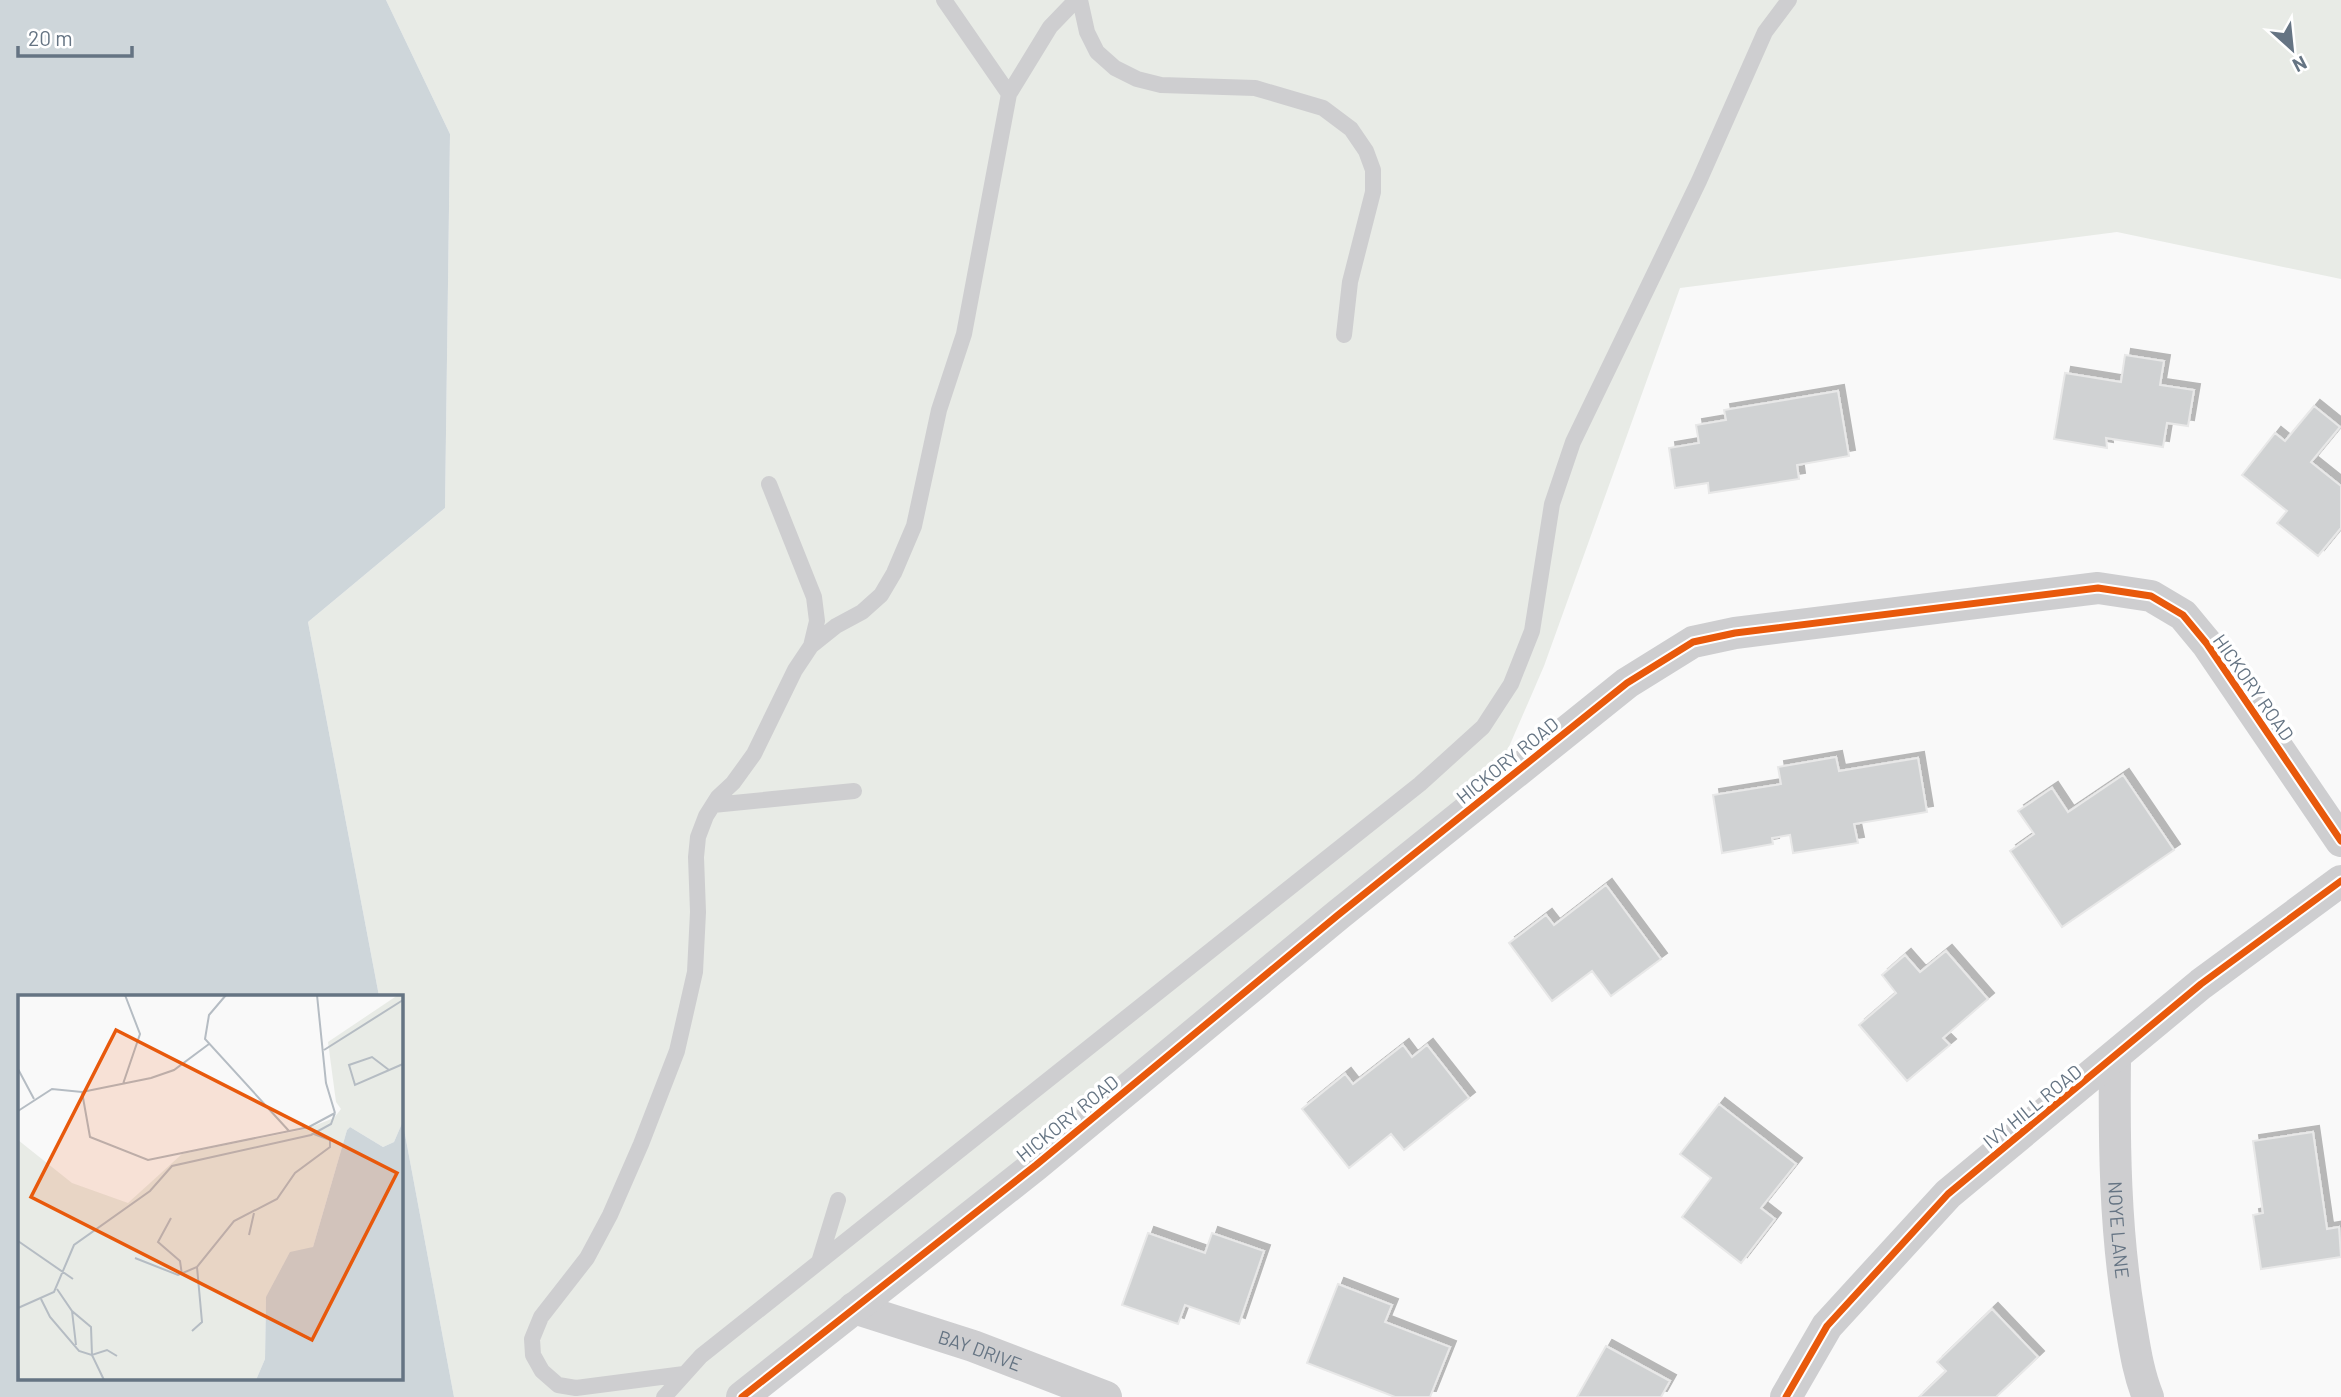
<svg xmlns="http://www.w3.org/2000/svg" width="2341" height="1397" viewBox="0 0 2341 1397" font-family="Barlow,sans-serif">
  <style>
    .green { fill: #e8ebe6 }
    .water { fill: #ced6da }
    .building { fill: #d0d2d3; stroke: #e8e8e8; stroke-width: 2; filter: url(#shadow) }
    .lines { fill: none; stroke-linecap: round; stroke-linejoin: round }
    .service { stroke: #ceced0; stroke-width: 16 }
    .minor { stroke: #ceced0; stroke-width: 32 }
    .cycleway-casing { stroke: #fff; stroke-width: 11 }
    .cycleway { stroke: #e8590c; stroke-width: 7 }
    .labels { text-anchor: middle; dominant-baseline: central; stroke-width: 7; stroke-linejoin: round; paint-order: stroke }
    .street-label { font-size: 19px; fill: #657483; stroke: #fff }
    .inset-road { fill: none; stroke: #b5bcc3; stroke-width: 2 }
    .view { fill: #e8590c; fill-opacity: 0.15; stroke: #e8590c; stroke-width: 3.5 }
    .inset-edge { fill: none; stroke: #657483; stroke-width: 3.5 }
  </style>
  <defs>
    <filter id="shadow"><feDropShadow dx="6" dy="-6" stdDeviation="0" flood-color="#0004"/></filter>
  </defs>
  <rect width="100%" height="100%" fill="#f9f9f9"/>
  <!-- green -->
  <path class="green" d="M 386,0 L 2341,0 L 2341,279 L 2117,232 L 1680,288 L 1544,666 L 1489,793 L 733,1397 L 454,1397 L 401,1113 L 401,996 L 379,996 L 308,622 L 445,508 L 450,134 Z"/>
  <!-- water -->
  <path class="water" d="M 0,0 L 386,0 L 450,134 L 445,508 L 308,622 L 379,996 L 19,996 L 19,1378 L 401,1378 L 401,1113 L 454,1397 L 0,1397 Z"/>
  <!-- building -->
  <path class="building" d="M 2125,355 L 2164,361 L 2160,385 L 2194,390 L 2188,426 L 2167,423 L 2163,447 L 2106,438 L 2107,448 L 2054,439 L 2065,373 L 2121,382 Z
    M 1838,391 L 1849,456 L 1797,465 L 1799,479 L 1709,493 L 1708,483 L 1675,488 L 1669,448 L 1699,443 L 1696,425 L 1726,420 L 1724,410 Z
    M 2314,406 L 2340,427 L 2311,462 L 2341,486 L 2341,528 L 2318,556 L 2277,523 L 2287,511 L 2242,475 L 2275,433 L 2285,441 Z
    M 1836,757 L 1839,771 L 1918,758 L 1927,812 L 1854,824 L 1858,843 L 1793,853 L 1790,835 L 1772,838 L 1773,844 L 1722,853 L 1713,795 L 1781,784 L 1778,767 Z
    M 2123,775 L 2174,850 L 2062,927 L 2010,851 L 2034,834 L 2018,811 L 2052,788 L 2068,812 Z
    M 1606,885 L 1661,959 L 1611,996 L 1592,971 L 1552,1001 L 1509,943 L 1546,915 L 1554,925 Z
    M 1946,951 L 1988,999 L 1943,1038 L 1950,1045 L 1907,1081 L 1859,1025 L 1896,993 L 1882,975 L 1905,955 L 1920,972 Z
    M 1403,1045 L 1412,1057 L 1427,1045 L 1469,1098 L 1404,1150 L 1391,1134 L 1349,1168 L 1302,1109 L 1345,1074 L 1353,1084 Z
    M 1719,1104 L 1796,1164 L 1761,1208 L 1775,1219 L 1741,1263 L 1682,1217 L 1711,1178 L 1680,1154 Z
    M 2313,1132 L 2327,1229 L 2339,1227 L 2341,1257 L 2261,1269 L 2253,1215 L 2263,1213 L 2253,1141 Z
    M 1148,1233 L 1205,1253 L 1212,1233 L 1264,1251 L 1239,1324 L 1185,1305 L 1178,1324 L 1122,1305 Z
    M 1338,1284 L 1392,1305 L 1385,1322 L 1450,1347 L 1430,1397 L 1395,1397 L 1307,1363 Z
    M 1992,1309 L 2038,1357 L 1996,1397 L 1919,1397 L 1946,1371 L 1937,1362 Z
    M 1606,1346 L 1670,1381 L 1661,1397 L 1577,1397 Z"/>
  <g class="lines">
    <!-- service -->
    <path class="service" d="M 944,0 L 1009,94
      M 1080,0 L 1087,32 L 1097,52 L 1115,68 L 1137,79 L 1161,85 L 1255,88 L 1323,108 L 1351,129 L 1366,151 L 1373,170 L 1373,192 L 1350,282 L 1344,335
      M 769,484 L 814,597 L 817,621 L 811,646
      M 713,805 L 854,791
      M 819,1262 L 838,1200
      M 684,1374 L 576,1388 L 558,1385 L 542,1371 L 533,1355 L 532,1339 L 541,1317 L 587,1258 L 610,1215 L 641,1144 L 677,1051 L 695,972 L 698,912 L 696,857 L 698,837 L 706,816 L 718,797 L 733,783 L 754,754 L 795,670 L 811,646 L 836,626 L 862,612 L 881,595 L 894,573 L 914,526 L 939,410 L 964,334 L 1009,94 L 1050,27 L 1076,0
      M 664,1397 L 701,1356 L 1420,784 L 1483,727 L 1511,684 L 1532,631 L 1552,504 L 1573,442 L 1699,181 L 1765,32 L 1789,0"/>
    <!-- minor -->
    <g class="minor">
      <path id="s1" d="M 2115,1058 C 2114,1144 2115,1229 2129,1314 C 2134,1342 2137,1370 2148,1397"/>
      <path id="s2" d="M 854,1308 L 973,1346 L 1106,1397"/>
      <path d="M 742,1397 L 1036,1165 L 1338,915 L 1627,683 L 1693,642 L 1735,633 L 2098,588 L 2151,596 L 2183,615 L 2207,644 L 2341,841"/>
      <path d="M 1786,1397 L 1827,1326 L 1948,1194 L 2201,984 L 2341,881"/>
    </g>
    <defs>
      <path id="cycleway" d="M 742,1397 L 1036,1165 L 1338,915 L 1627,683 L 1693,642 L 1735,633 L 2098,588 L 2151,596 L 2183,615 L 2207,644 L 2341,841
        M 1786,1397 L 1827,1326 L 1948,1194 L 2201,984 L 2341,881"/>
    </defs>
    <!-- cycleway casing -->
    <use href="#cycleway" class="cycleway-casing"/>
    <!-- cycleway -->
    <use href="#cycleway" class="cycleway"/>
  </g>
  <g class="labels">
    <!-- street labels -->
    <g class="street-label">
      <text transform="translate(2254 687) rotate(55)">HICKORY ROAD</text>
      <text transform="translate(1507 760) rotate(-39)">HICKORY ROAD</text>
      <text transform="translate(2032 1106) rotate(-39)">IVY HILL ROAD</text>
      <text transform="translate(1067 1118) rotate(-39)">HICKORY ROAD</text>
      <text stroke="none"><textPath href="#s1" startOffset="172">NOYE LANE</textPath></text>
      <text stroke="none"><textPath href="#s2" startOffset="133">BAY DRIVE</textPath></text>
    </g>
  </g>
  <!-- overview -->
  <g transform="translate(18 995)">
    <rect width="385" height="385" fill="#f9f9f9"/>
    <path d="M 380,0 L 385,0 L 385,126 L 376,147 L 365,152 L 332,132 L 329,135 L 295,252 L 248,302 L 247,364 L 238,385 L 0,385 L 0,145 L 54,188 L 110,208 L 164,159 L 288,134 L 316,123 L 323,114 L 318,107 L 310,47 Z" fill="#e8ebe6"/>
    <path d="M 385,126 L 385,385 L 238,385 L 247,364 L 248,302 L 272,257 L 295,252 L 329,135 L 332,132 L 365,152 L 376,147 Z" fill="#ced6da"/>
    <path class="inset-road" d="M 208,0 L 191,20 L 187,44 L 271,136M 299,0 L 308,88 L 317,118M 306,55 L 385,5M 0,74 L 16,104M 371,75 L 354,62 L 331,70 L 337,90 L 385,69M 105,89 L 122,39 L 107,0M 64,97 L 72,142 L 130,165 L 291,132 L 317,118M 0,116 L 34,94 L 64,97 L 133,83 L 156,75 L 191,49M 153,223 L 140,247 L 162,266 L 164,280M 231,240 L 236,218M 0,246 L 55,284M 117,263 L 160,280 L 179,272 L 216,226 L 259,204 L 277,178 L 312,152 L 312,145 L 296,139M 39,294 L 54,316 L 73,332 L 74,360 L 89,355 L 99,361M 23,304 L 32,322 L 61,356 L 74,360 L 86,385M 0,313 L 36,297 L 56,250 L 132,196 L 154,171 L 293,140 L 313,129 L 317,118M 54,316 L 58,350M 174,336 L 184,327 L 179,272M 0,359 L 1,385"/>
    <path class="view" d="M 98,35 L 379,178 L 294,345 L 13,202 Z"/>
    <rect width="385" height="385" class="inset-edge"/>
  </g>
  <!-- north arrow -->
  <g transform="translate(2292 49) rotate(153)" stroke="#ffffff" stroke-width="5" paint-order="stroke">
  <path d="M0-5L12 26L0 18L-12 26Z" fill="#657483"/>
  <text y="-10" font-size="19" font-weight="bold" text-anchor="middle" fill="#657483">N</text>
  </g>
  <!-- scale -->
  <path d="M18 46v10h114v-10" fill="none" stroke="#657483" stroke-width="3.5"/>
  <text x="28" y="46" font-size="21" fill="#657483" stroke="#ffffff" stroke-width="5" paint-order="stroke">20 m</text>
</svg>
